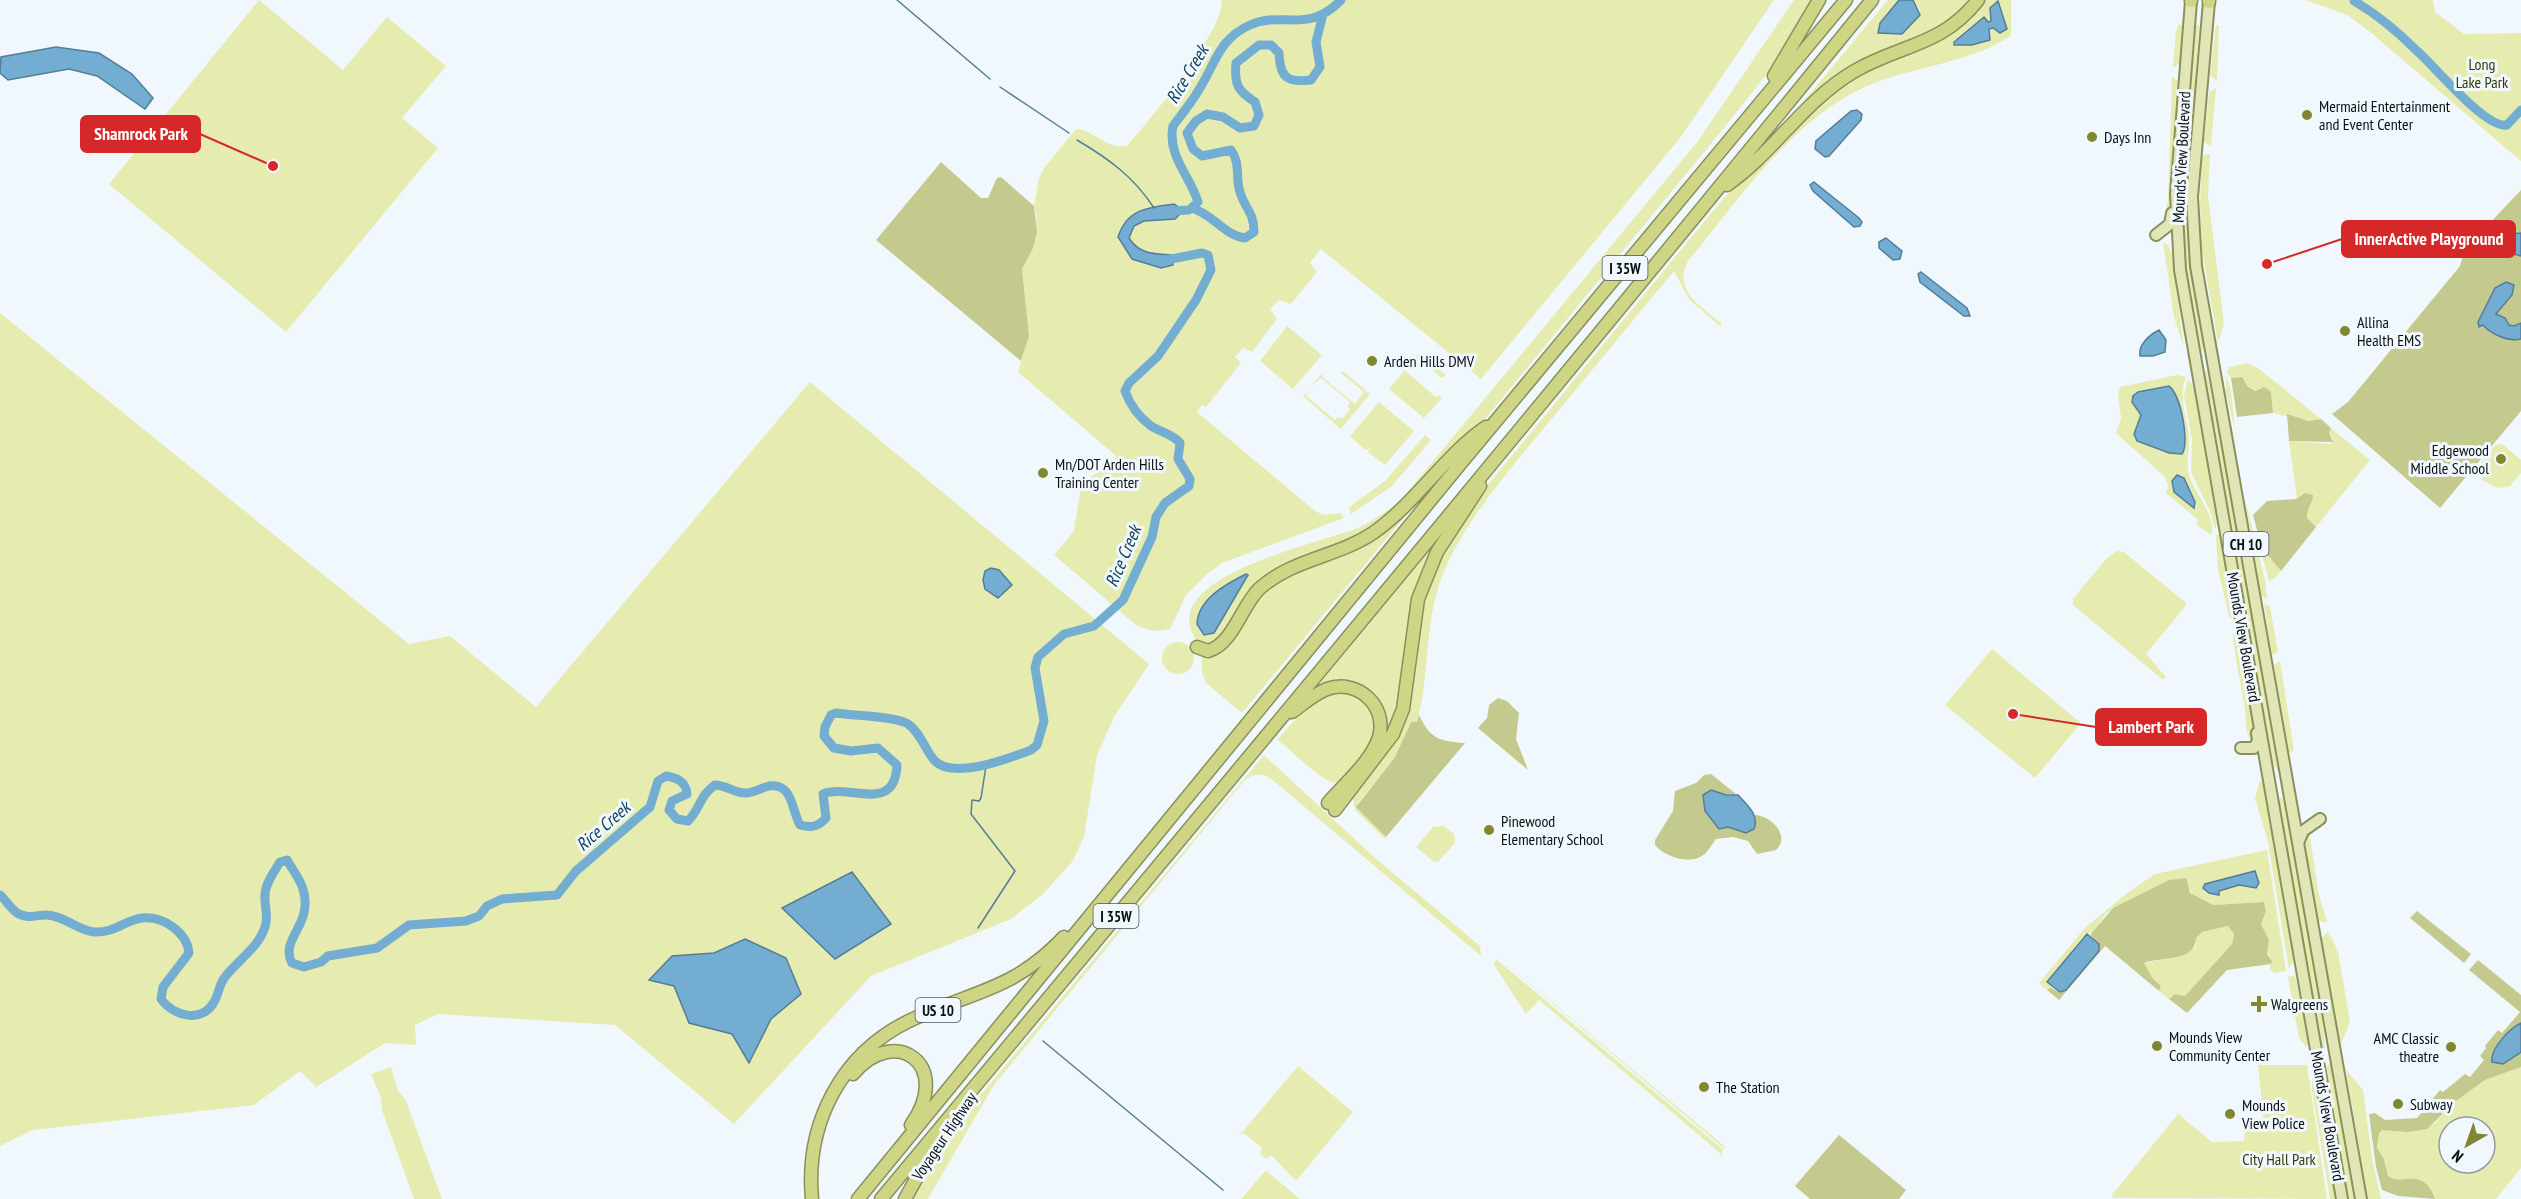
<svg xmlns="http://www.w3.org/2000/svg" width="2521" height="1199" viewBox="0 0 2521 1199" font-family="'PT Sans Narrow',sans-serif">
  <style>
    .green { fill: #e6ecaf; fill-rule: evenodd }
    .forest { fill: #c4c98d }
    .water { fill: #74add2; stroke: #547e98; stroke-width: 1.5 }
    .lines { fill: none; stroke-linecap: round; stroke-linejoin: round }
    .stream { stroke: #547e98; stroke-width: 1.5 }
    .river { stroke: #74add2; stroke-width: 9 }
    .major-casing { stroke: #89905d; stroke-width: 14 }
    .highway-casing { stroke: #89905d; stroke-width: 15 }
    .major { stroke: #e2e6b6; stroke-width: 10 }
    .highway { stroke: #ced585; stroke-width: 12 }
    .poi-dot { fill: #828631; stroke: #f0f8fe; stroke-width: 2 }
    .labels { text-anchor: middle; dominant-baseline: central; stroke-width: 6; stroke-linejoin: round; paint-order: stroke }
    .shield { fill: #f0f8fe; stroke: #4f5559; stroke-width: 1.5 }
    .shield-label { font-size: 15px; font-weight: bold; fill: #0a0f12 }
    .park-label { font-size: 16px; fill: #363808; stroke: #f0f8fe }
    .poi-label { font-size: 16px; fill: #0a0f12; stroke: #f0f8fe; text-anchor: start }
    .street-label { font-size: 16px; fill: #0a0f12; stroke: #f0f8fe }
    .water-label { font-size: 18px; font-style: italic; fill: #13415b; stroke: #f0f8fe }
    .leader { fill: none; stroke: #d62828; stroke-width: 2 }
    .callout-dot { fill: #d62828; stroke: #f0f8fe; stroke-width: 2 }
    .callout { fill: #d62828; stroke: #d62828; stroke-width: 2 }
    .callout-label { font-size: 18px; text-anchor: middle; font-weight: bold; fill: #fff }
  </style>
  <rect width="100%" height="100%" fill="#f0f8fe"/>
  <!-- green -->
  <path class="green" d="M 259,0 L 343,70 L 387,17 L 446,66 L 402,118 L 438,148 L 286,332 L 109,184 Z
    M 1221,0 L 1774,0 L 1680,138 L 1481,379 L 1321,249 L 1310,263 L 1317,272 L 1291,304 L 1279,300 L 1270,309 L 1277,319 L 1252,352 L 1243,348 L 1235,357 L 1241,363 L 1206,407 L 1202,405 L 1197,412 L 1315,511 L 1324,515 L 1341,513 L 1344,518 L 1222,563 L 1207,574 L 1186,595 L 1170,629 L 1154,631 L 1137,626 L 1054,555 L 1074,531 L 1081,486 L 1090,477 L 1108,466 L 1116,456 L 1018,372 L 1029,336 L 1022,268 L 1037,220 L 1034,206 L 1039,178 L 1044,168 L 1076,129 C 1097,131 1102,148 1127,146 C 1146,125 1229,24 1221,0 Z
    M 1794,0 L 1817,0 L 1770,70 L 1723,129 L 1482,423 L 1371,530 L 1275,573 L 1223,638 L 1213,646 L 1197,641 C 1150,577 1326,542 1360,527 C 1377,519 1392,508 1405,495 L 1698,141 ZM 1246,574 L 1248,576 L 1214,633 L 1199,612 L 1212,595 Z
    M 1888,0 L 1899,0 L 1878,28 L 1878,33 L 1904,33 L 1920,11 L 1913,0 L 1974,0 L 1956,21 L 1885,54 L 1800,110 L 1798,108 Z
    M 1981,0 L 2011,0 L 2011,36 C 1968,64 1912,66 1865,87 C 1790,121 1739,200 1688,261 C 1672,290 1702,307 1721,323 L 1721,327 L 1689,299 L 1674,271 C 1632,321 1591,372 1549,422 C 1511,468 1462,523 1441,579 C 1424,626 1430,675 1417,722 L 1411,722 L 1395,757 L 1358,803 L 1357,807 L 1386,837 L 1385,839 L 1355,810 L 1353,797 L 1394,742 L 1430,573 L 1470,507 L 1487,486 L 1722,200 L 1805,111 L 1828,91 L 1891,57 ZM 1990,10 L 1993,27 L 1989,29 L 1991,36 L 1982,43 L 1956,46 L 1983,17 L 1988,22 L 1991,21 Z
    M 2306,0 L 2433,0 L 2435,12 L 2464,34 L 2521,33 L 2521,161 L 2369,31 L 2347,15 Z
    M 2179,24 L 2184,27 L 2180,63 L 2173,68 L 2176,31 Z
    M 2195,25 L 2199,25 L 2187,209 L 2204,344 L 2202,353 L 2186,270 L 2180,209 Z
    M 2216,25 L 2219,25 L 2217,81 L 2210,75 Z
    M 2172,77 L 2178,81 L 2170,211 L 2163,227 L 2168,201 Z
    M 2216,88 L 2211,146 L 2204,142 L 2209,92 Z
    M 2210,154 L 2208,196 L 2224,324 L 2218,343 L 2202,251 L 2200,204 L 2202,159 L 2204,155 Z
    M 2163,242 L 2168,245 L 2172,254 L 2184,348 L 2174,317 Z
    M 0,313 L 409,644 L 450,636 L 536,707 L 810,382 L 1149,664 L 1114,717 L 1097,755 L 1084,837 L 1072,862 L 1043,894 L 1011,919 L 871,976 L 734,1124 L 615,1025 L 438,1014 L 415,1025 L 416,1045 L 385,1043 L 316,1087 L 300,1071 L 254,1105 L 33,1130 L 0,1146 Z
    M 1287,326 L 1322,355 L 1293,389 L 1260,361 Z
    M 1418,354 L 1446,375 L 1442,378 L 1417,357 L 1405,371 L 1436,397 L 1438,395 L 1442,398 L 1424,418 L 1389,389 Z
    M 2247,363 L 2258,368 L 2321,419 L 2308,421 L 2273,413 L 2271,392 L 2262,387 L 2255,391 L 2248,387 L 2242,377 L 2231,378 L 2227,372 L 2229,367 Z
    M 1343,371 L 1370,394 L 1341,429 L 1303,396 L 1308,392 L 1306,396 L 1335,420 L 1338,417 L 1342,419 L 1350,409 L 1348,406 L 1350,402 L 1321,378 L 1311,386 L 1323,372 L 1322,377 L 1355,404 L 1364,392 L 1341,373 Z
    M 2207,371 L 2280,766 L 2278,772 L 2273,763 L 2204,386 L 2204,372 Z
    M 2177,375 L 2186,377 C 2177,400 2189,419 2189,442 C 2189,454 2186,463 2189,475 C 2194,492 2218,518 2211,535 L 2196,525 L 2198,520 L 2166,493 L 2168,485 L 2165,477 L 2116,433 L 2121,418 L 2118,396 L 2120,387 ZM 2169,386 C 2182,396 2188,441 2182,454 C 2166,455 2143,446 2134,434 L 2141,415 L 2132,402 L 2154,389 ZM 2184,478 L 2195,502 L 2193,508 L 2174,492 Z
    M 2226,375 L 2231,390 L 2235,430 L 2226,393 Z
    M 2188,379 L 2195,390 L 2217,524 L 2215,529 L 2210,511 L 2191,472 L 2192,440 L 2184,395 Z
    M 1379,402 L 1414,431 L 1385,465 L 1368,452 L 1371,448 L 1365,450 L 1350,436 Z
    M 2331,428 L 2370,460 L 2316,527 L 2307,518 L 2306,510 L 2312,501 L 2301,495 L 2297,499 L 2289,441 L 2331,444 L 2333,438 L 2329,432 Z
    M 1425,435 L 1431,440 L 1392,486 L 1351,514 L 1349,507 L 1385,481 Z
    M 2502,444 L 2521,460 L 2521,473 L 2510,486 L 2498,488 L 2482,480 L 2477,468 L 2495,445 Z
    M 2245,499 L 2265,580 L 2267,599 L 2261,596 Z
    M 1417,502 L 1242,713 L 1206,683 L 1202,673 L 1202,653 L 1208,653 L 1260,592 Z
    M 2256,532 L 2262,548 L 2281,571 L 2274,579 L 2269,581 Z
    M 2220,533 L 2234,613 L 2230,620 L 2218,570 L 2216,536 Z
    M 1441,536 L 1429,564 L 1404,691 L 1387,738 L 1368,693 L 1314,691 Z
    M 2117,551 L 2124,552 L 2187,604 L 2146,654 L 2166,677 L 2163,680 L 2073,605 L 2073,599 L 2106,559 Z
    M 2264,604 L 2270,606 L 2278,652 L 2272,655 Z
    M 2235,633 L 2238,637 L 2255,737 L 2253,744 C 2243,732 2247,717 2244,703 C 2240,680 2235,658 2233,634 Z
    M1162 658a16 16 0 1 1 32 0a16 16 0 1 1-32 0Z
    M 1992,649 L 2081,723 L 2035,778 L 1945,705 Z
    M 2280,661 L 2294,750 L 2291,753 L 2289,752 L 2274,665 Z
    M 1341,689 L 1371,703 L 1377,733 L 1360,760 L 1339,783 C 1322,785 1293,750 1277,740 L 1311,701 Z
    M 1264,755 L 1374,857 L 1480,946 L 1481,956 L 1274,781 C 1263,773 1255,772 1244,781 L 994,1085 L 928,1199 L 911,1199 L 934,1155 L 950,1132 Z
    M 2260,780 L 2264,783 L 2294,959 L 2289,969 L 2268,842 L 2255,798 Z
    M 2281,796 L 2285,805 L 2322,1002 L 2325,1049 L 2323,1047 L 2278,806 Z
    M 1443,826 L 1454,834 L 1455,843 L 1439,861 L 1434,862 L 1416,847 L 1433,827 Z
    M 2309,831 L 2319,895 L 2327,921 L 2325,923 L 2319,921 L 2304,839 Z
    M 2267,850 L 2286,971 L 2274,973 L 2270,970 L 2270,957 L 2267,952 L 2269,940 L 2261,924 L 2266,911 L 2264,902 L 2213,905 L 2196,898 L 2189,890 L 2169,880 L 2106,913 L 2094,931 L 2084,936 L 2047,982 L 2057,989 L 2047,990 L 2039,983 L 2085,928 L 2126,894 L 2155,874 ZM 2255,871 L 2259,886 L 2254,888 L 2239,885 L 2219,891 L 2219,895 L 2209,893 L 2203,888 L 2205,884 Z
    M 2228,926 L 2234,934 L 2232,944 L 2185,996 L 2175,994 L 2169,999 L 2159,991 L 2161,986 L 2153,980 L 2144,963 L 2178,957 L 2196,947 L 2196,938 L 2202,932 Z
    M 2328,931 L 2338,951 L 2350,1022 L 2340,1046 L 2321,939 Z
    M 1496,959 L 1720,1147 L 1723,1149 L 1721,1157 L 1720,1153 L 1539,1000 L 1526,1014 L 1494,965 Z
    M 1506,964 L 1723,1145 L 1726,1150 L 1508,966 Z
    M 2295,975 L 2309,1043 L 2306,1047 L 2299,1038 L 2288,977 Z
    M 2330,1064 L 2351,1177 L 2353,1178 L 2357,1199 L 2347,1199 L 2328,1085 L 2326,1067 Z
    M 2258,1065 L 2307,1065 L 2327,1199 L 2113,1198 L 2112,1195 L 2178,1114 L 2212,1142 L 2244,1141 L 2246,1126 L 2264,1123 Z
    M 1298,1066 L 1353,1112 L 1296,1181 L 1271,1155 L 1267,1159 L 1260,1154 L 1262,1148 L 1244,1133 L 1239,1136 Z
    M 391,1067 L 398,1091 L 406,1101 L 442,1199 L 414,1199 L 382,1110 L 381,1098 L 371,1074 Z
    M 2312,1067 L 2314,1068 L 2337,1199 L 2330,1199 L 2312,1090 Z
    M 2521,1067 L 2521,1168 L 2496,1199 L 2435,1199 C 2423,1166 2405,1186 2391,1178 C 2385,1175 2387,1166 2385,1160 C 2383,1156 2379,1152 2377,1148 L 2379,1133 L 2382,1130 L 2434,1124 L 2456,1101 L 2485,1080 ZM 2449,1127 L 2485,1127 L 2485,1163 L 2449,1163 Z
    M 2346,1070 L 2363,1090 L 2372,1159 L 2381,1199 L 2368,1199 Z
    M 1265,1171 L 1268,1172 L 1300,1199 L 1241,1199 Z"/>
  <!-- forest -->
  <path class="forest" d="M 941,162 L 981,198 L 988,198 L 997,178 L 1001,177 L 1034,206 L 1037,232 L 1033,248 L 1022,269 L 1029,336 L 1021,361 L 876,240 Z
    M 2521,190 L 2521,233 L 2512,234 L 2502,229 L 2491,239 L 2509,252 L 2521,256 L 2521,323 L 2514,326 L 2509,325 L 2505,318 L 2496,314 L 2512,295 L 2495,288 L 2478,322 L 2517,340 L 2521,339 L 2521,411 L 2440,508 L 2332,414 L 2348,402 L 2460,266 L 2463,255 L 2454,245 L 2457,242 L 2466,246 L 2471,243 Z
    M 2242,377 L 2248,387 L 2255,391 L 2264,387 L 2271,392 L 2273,413 L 2237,417 L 2231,378 Z
    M 2287,414 L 2308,421 L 2321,419 L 2331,428 L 2329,432 L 2333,442 L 2289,441 Z
    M 2305,493 L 2313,495 C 2313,503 2306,509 2307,518 L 2316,527 L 2281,571 L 2262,548 L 2253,515 L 2267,501 L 2296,499 Z
    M 1498,698 L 1507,701 L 1519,713 L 1516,739 L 1528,770 L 1478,728 L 1487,718 L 1489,705 Z
    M 1419,715 C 1431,740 1440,741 1465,743 L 1386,837 L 1356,807 L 1395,757 L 1411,722 L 1417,722 Z
    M 1711,774 L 1736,794 L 1703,795 L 1705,811 L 1719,829 L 1728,827 L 1743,832 L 1756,821 L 1754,815 C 1771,815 1791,836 1776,850 L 1757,854 L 1748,841 L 1733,837 L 1716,839 C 1712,844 1707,854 1700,857 C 1687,864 1664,856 1655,845 L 1655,840 L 1673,811 L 1675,791 L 1696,783 L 1704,775 Z
    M 2186,878 L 2190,893 L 2213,905 L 2264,902 L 2266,911 L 2261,924 L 2269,940 L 2267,954 L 2272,961 L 2271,964 L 2227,970 L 2187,1013 L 2169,999 L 2175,994 L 2185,996 L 2232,944 L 2234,934 L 2228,926 L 2202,932 L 2196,938 C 2195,963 2161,956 2144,963 L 2153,979 L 2161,986 L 2159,991 L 2105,946 L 2059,1000 L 2047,990 L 2050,988 L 2060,992 L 2099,951 L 2099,944 L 2090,935 L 2113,908 L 2169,880 Z
    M 2417,911 L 2471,954 L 2464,963 L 2410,918 Z
    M 2478,960 L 2521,995 L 2521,1023 L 2502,1064 L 2521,1052 L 2521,1067 L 2485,1080 L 2456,1101 L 2427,1129 L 2408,1132 L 2382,1130 L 2379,1133 L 2377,1148 L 2384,1159 L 2388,1176 C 2402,1187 2423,1165 2435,1199 L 2398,1196 L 2382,1190 L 2376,1167 L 2369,1114 L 2375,1113 L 2385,1120 L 2417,1118 L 2440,1090 L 2443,1092 L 2465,1074 L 2470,1077 L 2484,1060 L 2480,1056 L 2486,1048 L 2485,1046 L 2498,1030 L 2502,1033 L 2520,1012 L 2469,970 Z
    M 1839,1135 L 1906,1190 L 1899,1199 L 1810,1199 L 1795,1186 Z"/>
  <!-- water -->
  <path class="water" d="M 1899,0 L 1913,0 L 1920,15 L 1902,34 L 1878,33 L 1880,23 Z
    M 1998,1 L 2007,29 L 2000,33 L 1993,28 L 1989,29 L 1990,40 L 1972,45 L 1954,45 L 1954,42 L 1984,17 L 1988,22 L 1991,21 L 1990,8 Z
    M 56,47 L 99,53 L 132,74 L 153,98 L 145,109 L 97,76 L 69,69 L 8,80 L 0,73 L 1,57 Z
    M 1857,110 L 1862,114 L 1861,120 L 1829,156 L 1825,157 L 1815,149 L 1816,141 L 1851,111 Z
    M 1814,182 L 1859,218 L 1862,222 L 1860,226 L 1854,227 L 1813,191 L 1810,185 Z
    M 1174,204 L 1180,208 L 1180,214 L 1175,219 L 1144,221 L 1134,226 L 1129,238 C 1139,254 1153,254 1171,255 L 1173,265 L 1161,268 L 1132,259 L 1118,237 C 1127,209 1148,207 1174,204 Z
    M 2502,229 L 2512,234 L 2521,233 L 2521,256 L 2492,248 L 2489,243 Z
    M 1886,238 L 1902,251 L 1900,259 L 1893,260 L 1879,248 L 1879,242 Z
    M 1921,272 L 1967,308 L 1970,316 L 1964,316 L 1920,282 L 1918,274 Z
    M 2506,282 L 2514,285 L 2512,295 L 2496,314 L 2505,318 L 2509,325 L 2514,326 L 2521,323 L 2521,339 C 2508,342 2491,334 2483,325 L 2479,327 L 2478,322 L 2495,288 Z
    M 2159,330 L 2166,340 L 2165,352 L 2153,356 L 2140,356 C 2138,345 2149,335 2159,330 Z
    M 2169,386 C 2181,395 2190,443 2182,454 L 2169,453 L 2137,441 L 2134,434 L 2141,415 L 2132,402 L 2133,396 L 2138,392 Z
    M 2177,475 L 2184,478 L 2195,502 L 2194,508 L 2174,492 L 2172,481 Z
    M 991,568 L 999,570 L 1012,585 L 998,598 L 985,589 L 983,580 L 985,571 Z
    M 1246,574 L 1248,575 L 1214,633 L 1204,635 L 1197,624 C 1198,599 1226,584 1246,574 Z
    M 1711,790 L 1726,795 L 1738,795 C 1746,804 1760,815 1754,829 L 1746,833 L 1728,827 L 1719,829 L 1705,811 L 1703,795 Z
    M 2255,871 L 2259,883 L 2256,888 L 2239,885 L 2219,891 L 2219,895 L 2209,893 L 2203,888 L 2205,884 Z
    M 852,872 L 891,924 L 835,959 L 782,908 Z
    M 2087,934 L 2099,944 L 2099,951 L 2066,990 L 2060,992 L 2047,982 Z
    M 745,939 L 786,958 L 801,994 L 771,1019 L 749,1063 L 732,1034 L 689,1023 L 674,986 L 649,980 L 672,956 L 714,953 Z
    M 2521,1023 L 2521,1052 L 2503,1064 L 2492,1062 C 2490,1049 2509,1029 2521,1023 Z"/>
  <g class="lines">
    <!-- stream -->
    <path class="stream" d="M 897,0 L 990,79
      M 1000,87 L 1069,133
      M 1077,140 C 1109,159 1134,177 1154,208
      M 978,928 L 1015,871 L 971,814 L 972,800 L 979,801 L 981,798 L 986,766
      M 1043,1041 L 1223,1190"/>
    <!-- river -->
    <path class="river" d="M 2354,1 C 2376,14 2398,32 2416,50 C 2434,65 2485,129 2507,125 L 2521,110
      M 1192,208 C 1214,215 1225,236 1245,238 L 1254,232 C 1254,212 1245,209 1240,192 C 1235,177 1241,164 1231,150 L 1202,156 L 1193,149 L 1187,133 L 1196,121 L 1207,114 L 1223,117 L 1240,128 L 1254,126 L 1259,115 L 1255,102 C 1238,91 1234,85 1236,63 L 1259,45 L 1271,45 L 1279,53 C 1280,77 1286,83 1311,80 L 1320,67 L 1316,42 L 1323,14
      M 1170,211 L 1189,210 L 1198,202 C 1190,176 1167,155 1173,126 C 1182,114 1192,102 1200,88 C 1216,62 1219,39 1250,25 C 1283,10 1307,35 1341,0
      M 0,895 C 6,900 12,911 19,914 C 30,919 35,915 46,915 C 63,915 77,930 94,932 C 115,933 125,920 142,918 C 163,916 187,932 189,953 L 163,987 L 161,999 C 173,1016 202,1024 214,1002 C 219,994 219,984 225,977 C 237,961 259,947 265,927 C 269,916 264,906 265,895 C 265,884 274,872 280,862 L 287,860 C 292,869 300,879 303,889 C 314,925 279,939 292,963 L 304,967 L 321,962 L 328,956 L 377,948 L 409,925 L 466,921 L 479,916 L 487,906 L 502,899 L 557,895 L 576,871 L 650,807 L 658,781 L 666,776 C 678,778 686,782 687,794 L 672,801 L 669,810 L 677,819 L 688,821 C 701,808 699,796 715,785 C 727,785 735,794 746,793 C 754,793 761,788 769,786 C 793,782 792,812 800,825 C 811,828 818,827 826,818 L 823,794 C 848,783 895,815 897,765 L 878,748 L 851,751 L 834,748 L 824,736 L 825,727 L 831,715 L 836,713 C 854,716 895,716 908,724 C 922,734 924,749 935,761 C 954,780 1010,758 1031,750 L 1037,745 L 1044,721 L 1035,668 L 1038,657 L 1064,634 L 1094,626 L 1123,600 L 1152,537 L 1156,517 L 1165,503 L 1189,486 L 1190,479 L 1178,459 L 1180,443 C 1173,434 1160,432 1151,426 C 1139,417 1130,405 1125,391 L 1129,383 L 1158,356 L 1196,300 L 1211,270 L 1208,255 L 1202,253 L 1161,261"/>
    <defs>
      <path id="major" d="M 2191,1 L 2176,194 L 2180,270 L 2342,1199
        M 2209,2 L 2192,197 L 2196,266 L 2361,1199
        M 2156,235 L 2170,224 L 2172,213
        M 2241,748 L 2254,748 L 2258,741 L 2257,733
        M 2299,841 L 2303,831 L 2320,819"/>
      <path id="highway" d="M 2191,1 L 2191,0
        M 2209,2 L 2209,0
        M 1774,76 L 1819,0
        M 1727,185 C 1774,152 1803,102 1853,72 C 1900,44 1941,47 1978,0
        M 1197,647 L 1208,651 C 1233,644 1241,607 1259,589 C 1292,559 1337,557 1373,533 C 1416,503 1444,456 1486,427
        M 1292,712 C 1303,704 1314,694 1327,689 C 1357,678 1388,706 1379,737 C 1371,762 1344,784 1328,803
        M 1335,810 L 1393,734 L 1403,709 L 1418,599 L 1437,552 L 1480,486
        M 853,1074 C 894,1024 954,1064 911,1125
        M 812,1199 C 805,1124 841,1053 911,1020 C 972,991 1013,991 1064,937
        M 858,1199 L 1461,463 L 1846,0
        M 881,1199 C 1213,801 1545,402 1872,0
        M 905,1199 L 933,1148"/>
    </defs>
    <!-- major casing -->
    <use href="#major" class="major-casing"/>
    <!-- highway casing -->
    <use href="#highway" class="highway-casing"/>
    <!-- major -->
    <use href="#major" class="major"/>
    <!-- highway -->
    <use href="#highway" class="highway"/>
  </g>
  <!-- markers -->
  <g class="poi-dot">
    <circle cx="2307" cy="115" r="6"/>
    <circle cx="2092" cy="137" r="6"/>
    <circle cx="2345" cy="331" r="6"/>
    <circle cx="1372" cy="361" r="6"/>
    <circle cx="2501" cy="459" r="6"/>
    <circle cx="1043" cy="473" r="6"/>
    <circle cx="1489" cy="830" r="6"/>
    <path d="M2256 995h6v6h6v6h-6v6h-6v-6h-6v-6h6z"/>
    <circle cx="2157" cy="1046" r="6"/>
    <circle cx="2451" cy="1047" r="6"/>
    <circle cx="1704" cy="1087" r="6"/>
    <circle cx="2398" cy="1104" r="6"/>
    <circle cx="2230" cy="1114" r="6"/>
  </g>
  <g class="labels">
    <!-- shield labels -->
    <g class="shield">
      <rect x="1602.5" y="256" width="45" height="24" rx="4.5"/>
      <rect x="2223.5" y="532" width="45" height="24" rx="4.5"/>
      <rect x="1093.5" y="904" width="45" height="24" rx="4.5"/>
      <rect x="915.5" y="998" width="45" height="24" rx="4.5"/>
    </g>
    <g class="shield-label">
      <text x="1625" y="268">I 35W</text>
      <text x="2246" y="544">CH 10</text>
      <text x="1116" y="916">I 35W</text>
      <text x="938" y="1010">US 10</text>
    </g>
    <!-- park labels -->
    <g class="park-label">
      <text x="2482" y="64">Long<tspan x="2482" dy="18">Lake Park</tspan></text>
      <text x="2279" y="1159">City Hall Park</text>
    </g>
    <!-- poi labels -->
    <g class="poi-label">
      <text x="2319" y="106">Mermaid Entertainment<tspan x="2319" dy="18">and Event Center</tspan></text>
      <text x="2104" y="137">Days Inn</text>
      <text x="2357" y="322">Allina<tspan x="2357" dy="18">Health EMS</tspan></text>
      <text x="1384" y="361">Arden Hills DMV</text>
      <text x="2489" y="450" text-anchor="end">Edgewood<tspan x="2489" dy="18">Middle School</tspan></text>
      <text x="1055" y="464">Mn/DOT Arden Hills<tspan x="1055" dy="18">Training Center</tspan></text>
      <text x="1501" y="821">Pinewood<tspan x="1501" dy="18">Elementary School</tspan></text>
      <text x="2271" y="1004">Walgreens</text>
      <text x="2169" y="1037">Mounds View<tspan x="2169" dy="18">Community Center</tspan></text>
      <text x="2439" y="1038" text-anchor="end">AMC Classic<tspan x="2439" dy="18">theatre</tspan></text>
      <text x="1716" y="1087">The Station</text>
      <text x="2410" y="1104">Subway</text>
      <text x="2242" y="1105">Mounds<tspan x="2242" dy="18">View Police</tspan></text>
    </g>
    <!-- street labels -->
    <g class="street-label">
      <text transform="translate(2181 157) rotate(-87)">Mounds View Boulevard</text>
      <text transform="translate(2244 637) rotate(80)">Mounds View Boulevard</text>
      <text transform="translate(2328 1116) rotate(80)">Mounds View Boulevard</text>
      <text transform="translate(944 1136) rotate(-56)">Voyageur Highway</text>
    </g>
    <!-- water labels -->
    <g class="water-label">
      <text transform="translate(1187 74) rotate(-59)">Rice Creek</text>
      <text transform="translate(1123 556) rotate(-67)">Rice Creek</text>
      <text transform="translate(603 826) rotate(-41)">Rice Creek</text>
    </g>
  </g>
  <!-- callouts -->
  <path class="leader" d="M273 166L200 134M2267 264L2342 239M2013 714L2096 727"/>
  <g class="callout-dot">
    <circle cx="273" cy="166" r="6"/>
    <circle cx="2267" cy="264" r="6"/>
    <circle cx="2013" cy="714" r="6"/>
  </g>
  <g class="callout">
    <rect x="81" y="116" width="119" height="36" rx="6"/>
    <rect x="2342" y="221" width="173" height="36" rx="6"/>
    <rect x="2096" y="709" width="110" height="36" rx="6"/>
  </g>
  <g class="callout-label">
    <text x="141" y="140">Shamrock Park</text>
    <text x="2429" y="245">InnerActive Playground</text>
    <text x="2151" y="733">Lambert Park</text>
  </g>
  <!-- north arrow -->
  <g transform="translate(2467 1145) rotate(220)"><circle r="28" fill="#f0f8fe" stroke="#949ba0" stroke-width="1.5"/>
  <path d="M0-4.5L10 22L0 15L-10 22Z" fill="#828631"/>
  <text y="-9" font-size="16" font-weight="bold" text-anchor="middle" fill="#0a0f12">N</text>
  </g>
</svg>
